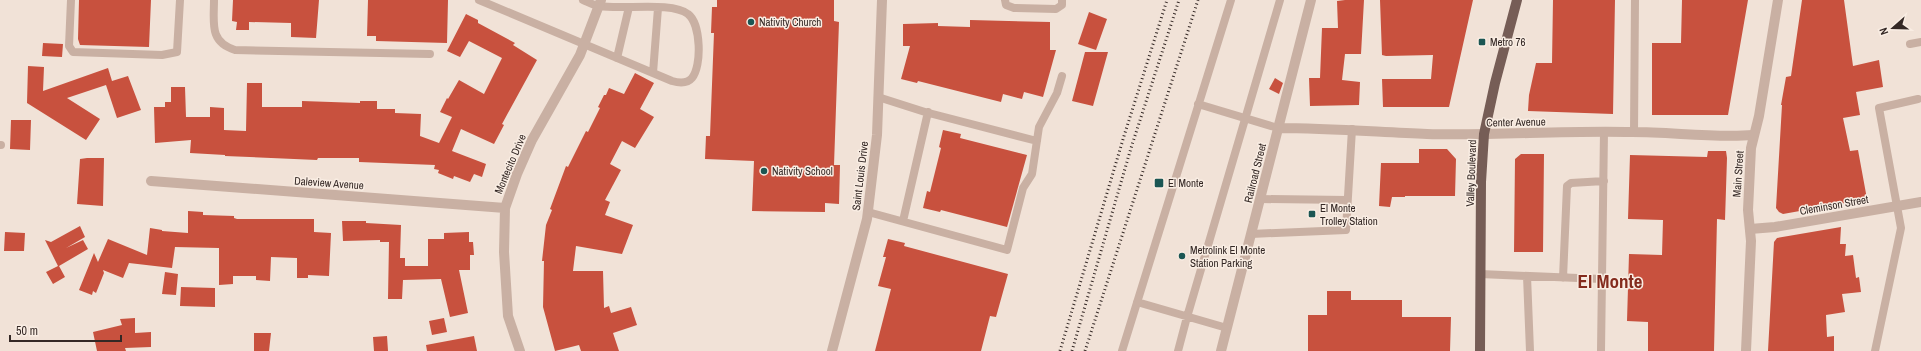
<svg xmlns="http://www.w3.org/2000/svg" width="1921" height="351" viewBox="0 0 1921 351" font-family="'Archivo Narrow',sans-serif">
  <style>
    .building { fill: #c8513e }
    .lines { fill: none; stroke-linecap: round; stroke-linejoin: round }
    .service { stroke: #c9b0a3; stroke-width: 8 }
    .minor { stroke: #c9b0a3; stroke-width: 10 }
    .tertiary { stroke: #c9b0a3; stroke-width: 10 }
    .primary { stroke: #765d56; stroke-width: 10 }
    .rail { stroke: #342825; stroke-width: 3; stroke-dasharray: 1 3; stroke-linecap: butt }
    .poi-dot { fill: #1b5653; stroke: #f9ede3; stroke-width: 1.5 }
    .labels { text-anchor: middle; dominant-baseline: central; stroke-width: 3; stroke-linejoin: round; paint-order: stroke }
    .poi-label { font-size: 11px; fill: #342825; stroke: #f9ede3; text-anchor: start }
    .street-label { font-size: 11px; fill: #342825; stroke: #f9ede3 }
    .town-label { font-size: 19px; font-weight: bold; fill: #842b1d; stroke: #f9ede3 }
  </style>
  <rect width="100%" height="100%" fill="#f1e2d7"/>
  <!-- building -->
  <path class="building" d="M 79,0 L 151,0 L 149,47 L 80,45 L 78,39 Z
    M 233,0 L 319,0 L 316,38 L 291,37 L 291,23 L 249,22 L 249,30 L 236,30 L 237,22 L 232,21 Z
    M 368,0 L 448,0 L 447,43 L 376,41 L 376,36 L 367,36 Z
    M 717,0 L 834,0 L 834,21 L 839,22 L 834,165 L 840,165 L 839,204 L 825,203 L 825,212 L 752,211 L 754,161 L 705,159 L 706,136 L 710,136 L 714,33 L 711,33 L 712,7 L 717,7 Z
    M 1345,0 L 1364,0 L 1361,54 L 1345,54 L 1342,80 L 1360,82 L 1359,105 L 1310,106 L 1309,78 L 1320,78 L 1322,28 L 1338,28 L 1337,1 Z
    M 1380,0 L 1473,0 L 1449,107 L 1383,107 L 1382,79 L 1431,79 L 1433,55 L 1386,56 L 1382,55 Z
    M 1553,0 L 1615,0 L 1613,114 L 1528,111 L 1529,95 L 1536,63 L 1552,63 Z
    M 1682,0 L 1748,0 L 1728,115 L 1652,115 L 1652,43 L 1681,43 Z
    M 1802,0 L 1844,0 L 1853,66 L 1879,60 L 1883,87 L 1856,92 L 1860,115 L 1843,118 L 1850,151 L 1858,150 L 1867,199 L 1783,214 L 1779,212 L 1776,208 L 1782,105 L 1781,105 L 1786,77 L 1791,76 Z
    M 1089,12 L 1107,19 L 1096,50 L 1078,44 Z
    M 466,14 L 478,20 L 478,23 L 515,43 L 513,45 L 537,60 L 502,124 L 504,125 L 494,144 L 461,129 L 452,151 L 486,164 L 482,177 L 474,174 L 470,182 L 454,176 L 453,179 L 438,173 L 439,170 L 434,169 L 435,165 L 359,162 L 359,158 L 318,158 L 317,160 L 225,156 L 225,155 L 190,153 L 191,140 L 155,143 L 154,107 L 165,107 L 165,102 L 171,102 L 171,87 L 185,87 L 186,117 L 210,117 L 210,107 L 224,108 L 224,130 L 246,131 L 247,83 L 262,83 L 262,107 L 302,107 L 302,101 L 360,103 L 360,101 L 377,101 L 377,109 L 395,109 L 395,113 L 421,114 L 420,136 L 439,143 L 452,117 L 440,112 L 447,98 L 448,99 L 459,80 L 484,94 L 502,58 L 469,41 L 460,57 L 447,51 Z
    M 970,20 L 1050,22 L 1050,50 L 1056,50 L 1043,97 L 1024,92 L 1022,99 L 1003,94 L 1001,102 L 918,81 L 917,83 L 901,79 L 910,46 L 903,46 L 903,24 L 938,23 L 938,26 L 970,27 Z
    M 43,43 L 63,44 L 62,57 L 42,56 Z
    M 1085,52 L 1108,52 L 1093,106 L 1072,101 Z
    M 28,66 L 44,67 L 43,91 L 108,68 L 112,81 L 128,76 L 141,110 L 117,118 L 106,85 L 67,98 L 100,119 L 86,140 L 27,103 Z
    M 635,73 L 654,83 L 640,109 L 654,117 L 635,148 L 622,141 L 610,164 L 621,170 L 605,200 L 610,202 L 605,215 L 633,225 L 622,254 L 576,246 L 573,271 L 603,271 L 604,308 L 609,306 L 611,313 L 631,307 L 637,325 L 613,333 L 619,351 L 581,351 L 579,345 L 555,351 L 543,307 L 544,261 L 542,261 L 546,225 L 552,210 L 550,209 L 566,166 L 568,167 L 586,131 L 588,132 L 600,108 L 598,107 L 604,95 L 606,95 L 609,88 L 624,94 Z
    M 1275,78 L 1283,83 L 1279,94 L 1269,89 Z
    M 11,120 L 31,120 L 30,150 L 10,149 Z
    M 943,130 L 961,134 L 960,138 L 1027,155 L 1007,227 L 941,210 L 940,212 L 923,208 L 927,191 L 930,192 L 941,148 L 939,147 Z
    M 1419,149 L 1447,149 L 1456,159 L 1455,196 L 1405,196 L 1405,197 L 1392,197 L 1390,207 L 1379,206 L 1381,163 L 1419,163 Z
    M 1708,151 L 1726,151 L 1727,158 L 1725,220 L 1717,219 L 1714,351 L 1648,351 L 1648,322 L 1627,321 L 1629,254 L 1662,255 L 1663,220 L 1628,219 L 1630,155 L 1707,157 Z
    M 1521,154 L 1544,154 L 1543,252 L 1514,252 L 1515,159 Z
    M 87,158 L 104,158 L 103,206 L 77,204 L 80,159 Z
    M 188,211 L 203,212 L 203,215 L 234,216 L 234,218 L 237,219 L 314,219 L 314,232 L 331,233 L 329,276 L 308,275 L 308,278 L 297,278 L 297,258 L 271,257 L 270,281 L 256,280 L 256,276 L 233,276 L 233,284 L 219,285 L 219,248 L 175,247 L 172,268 L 129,263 L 123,278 L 103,270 L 104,273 L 96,293 L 93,291 L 92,295 L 79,290 L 94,253 L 98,262 L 108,239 L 147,255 L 150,228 L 162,230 L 162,231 L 188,233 Z
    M 342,221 L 366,221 L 366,223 L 401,225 L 400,258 L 405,258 L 405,266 L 428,266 L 428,239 L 444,239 L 444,233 L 469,232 L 469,242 L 473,242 L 474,255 L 470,255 L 470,270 L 459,270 L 468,313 L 450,317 L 441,279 L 403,280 L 402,299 L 388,299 L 389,242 L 380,242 L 380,240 L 343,241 Z
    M 80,226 L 85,237 L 66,248 L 83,240 L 88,249 L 59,266 L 65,277 L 53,284 L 46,272 L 58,266 L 45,240 L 51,242 Z
    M 1841,227 L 1840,244 L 1846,244 L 1845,256 L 1853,255 L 1856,278 L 1859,277 L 1861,292 L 1842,294 L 1845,312 L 1826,315 L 1827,337 L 1834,336 L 1834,351 L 1768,351 L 1774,242 L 1777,238 Z
    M 5,232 L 25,233 L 24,251 L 4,251 Z
    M 888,239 L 905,243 L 904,246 L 1008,274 L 996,317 L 990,316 L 981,351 L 875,351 L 891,289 L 878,286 L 886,257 L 883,257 Z
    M 165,272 L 178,274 L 176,295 L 162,294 Z
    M 181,287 L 215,288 L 215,307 L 180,306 Z
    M 1327,291 L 1351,291 L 1351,300 L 1402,300 L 1402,317 L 1451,317 L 1450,351 L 1308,351 L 1308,315 L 1327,315 Z
    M 135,318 L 135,333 L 151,332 L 151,347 L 125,348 L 126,351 L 97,351 L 93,332 L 122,325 L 120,319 Z
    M 444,318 L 447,332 L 432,335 L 429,321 Z
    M 254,333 L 271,333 L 269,351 L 254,351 Z
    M 387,336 L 388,351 L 374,351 L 373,337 Z
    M 474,336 L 477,351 L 427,351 L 426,345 Z"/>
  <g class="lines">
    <!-- service -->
    <path class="service" d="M 71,0 L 69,46 L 73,52 L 162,55 L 177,52 L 180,0
      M 214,0 C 214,23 209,42 235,50 L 430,54
      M 479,0 L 672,81 C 679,83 687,84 692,78 C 702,66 701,24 688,14 C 672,1 621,10 600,6 C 595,6 588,2 583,0
      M 1005,0 L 1006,5 L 1014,8 L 1056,9 L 1062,5 L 1062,0
      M 1910,44 L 1921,42
      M 617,58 L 629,7
      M 653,73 L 658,8
      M 878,97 L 925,112 L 1037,141
      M 1198,104 L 1278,128
      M 1634,132 L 1635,0
      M 0,145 L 1,145
      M 1260,199 L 1347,200
      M 868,212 L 1007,250 L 1023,188 L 1032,174 L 1039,127 L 1057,93 L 1062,76
      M 903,221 L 928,112
      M 1251,234 L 1346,230 L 1352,129
      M 1480,274 L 1602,279
      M 1527,276 L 1530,351
      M 1563,278 L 1567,186 L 1571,183 L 1604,181
      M 1137,302 L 1227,328
      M 1122,351 L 1231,0
      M 1178,351 L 1187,317 L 1280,0
      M 1601,351 L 1604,131
      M 1875,351 L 1901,228 L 1879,108 L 1918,99"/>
    <!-- minor -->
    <path class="minor" d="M 1278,128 C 1328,128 1377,132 1427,134 C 1495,136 1564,130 1632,132 C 1673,132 1713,138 1753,135
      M 151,181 L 505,208
      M 1750,229 L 1775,227 L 1921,202
      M 520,351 L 508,316 L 504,252 L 505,208 L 517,174 L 532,140 L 580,55 L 601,0
      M 832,351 L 867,219 L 877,135 L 882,0
      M 1221,351 L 1311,0"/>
    <!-- tertiary -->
    <path class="tertiary" d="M 1746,351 L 1751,241 L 1748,210 L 1751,148 L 1759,116 L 1778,0"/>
    <!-- primary -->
    <path class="primary" d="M 1480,351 L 1481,182 L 1484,134 L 1495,83 L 1517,0"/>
    <!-- rail -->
    <path class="rail" d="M 1060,351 L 1124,136 L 1167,0
      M 1072,351 L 1131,148 L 1179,0
      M 1085,351 L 1198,0"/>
  </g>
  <!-- markers -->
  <g class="poi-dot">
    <circle cx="751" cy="22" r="4"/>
    <rect x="1478" y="38" width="8" height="8" rx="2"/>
    <circle cx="764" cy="171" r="4"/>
    <rect x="1154" y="178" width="10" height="10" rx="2"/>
    <rect x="1308" y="210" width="8" height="8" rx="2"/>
    <circle cx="1182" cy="256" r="4"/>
  </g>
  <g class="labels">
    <!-- poi labels -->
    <g class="poi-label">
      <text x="759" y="22">Nativity Church</text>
      <text x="1490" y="42">Metro 76</text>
      <text x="772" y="171">Nativity School</text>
      <text x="1168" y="183">El Monte</text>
      <text x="1320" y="208">El Monte<tspan x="1320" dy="13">Trolley Station</tspan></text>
      <text x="1190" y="250">Metrolink El Monte<tspan x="1190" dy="13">Station Parking</tspan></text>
    </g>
    <!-- street labels -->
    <g class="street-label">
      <text transform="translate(1516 122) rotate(-1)">Center Avenue</text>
      <text transform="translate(510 164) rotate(-67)">Montecito Drive</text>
      <text transform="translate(1255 173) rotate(-76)">Railroad Street</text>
      <text transform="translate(1471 173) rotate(-88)">Valley Boulevard</text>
      <text transform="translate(1738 174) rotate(-86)">Main Street</text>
      <text transform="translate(860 176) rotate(-83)">Saint Louis Drive</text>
      <text transform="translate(329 183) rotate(4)">Daleview Avenue</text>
      <text transform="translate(1834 205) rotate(-10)">Cleminson Street</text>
    </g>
    <!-- town labels -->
    <g class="town-label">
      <text x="1610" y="281">El Monte</text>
    </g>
  </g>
  <!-- north arrow -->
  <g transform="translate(1893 28) rotate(250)" stroke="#f9ede3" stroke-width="3" paint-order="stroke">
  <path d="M0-3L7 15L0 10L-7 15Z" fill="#342825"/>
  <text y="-6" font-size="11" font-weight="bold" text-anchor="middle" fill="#342825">N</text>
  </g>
  <!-- scale -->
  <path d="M10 335v6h111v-6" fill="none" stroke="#342825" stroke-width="2"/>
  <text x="16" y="335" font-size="12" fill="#342825" stroke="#f9ede3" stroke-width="3" paint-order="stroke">50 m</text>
</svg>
